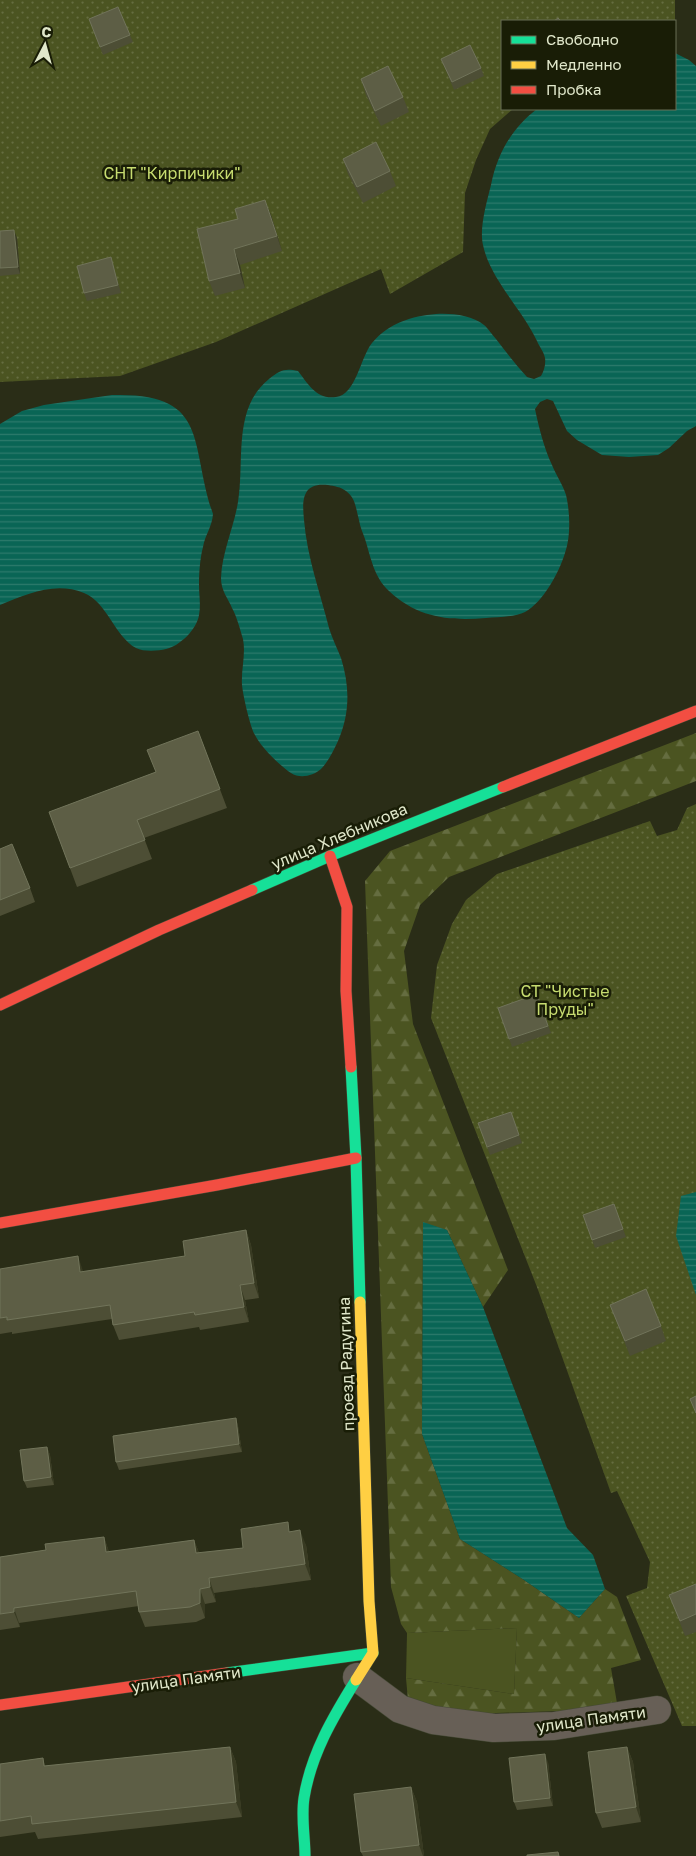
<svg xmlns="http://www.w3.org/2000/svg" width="696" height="1856" viewBox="0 0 696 1856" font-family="'Golos Text',sans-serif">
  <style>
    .grass { fill: #4b5421 }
    .forest { fill: url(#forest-firs) }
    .garden { fill: url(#garden-dots) }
    .water { fill: url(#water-rules) }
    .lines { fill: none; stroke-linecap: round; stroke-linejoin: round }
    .street-casing { stroke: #454935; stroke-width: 29 }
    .fast-casing { stroke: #454935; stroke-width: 12 }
    .slow-casing { stroke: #454935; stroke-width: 12 }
    .jam-casing { stroke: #454935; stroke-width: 12 }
    .street { stroke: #675f56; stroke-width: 28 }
    .fast { stroke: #16e098; stroke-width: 11 }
    .slow { stroke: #ffcf43; stroke-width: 11 }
    .jam { stroke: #f24e42; stroke-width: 11 }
    .wall { fill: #4d4e35 }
    .shaded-wall { fill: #383a22 }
    .building { fill: #5d5e45; stroke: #71745a }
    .labels { text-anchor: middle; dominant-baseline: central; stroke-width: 5; stroke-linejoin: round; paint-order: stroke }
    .park-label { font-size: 16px; fill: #c7dc70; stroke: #191d06 }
    .street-label { font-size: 16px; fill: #e0e7ca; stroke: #191d06 }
  </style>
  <defs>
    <pattern id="forest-firs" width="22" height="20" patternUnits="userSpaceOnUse" patternTransform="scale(1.25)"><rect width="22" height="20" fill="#4b5421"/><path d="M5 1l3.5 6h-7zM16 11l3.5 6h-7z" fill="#656d40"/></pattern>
    <pattern id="garden-dots" width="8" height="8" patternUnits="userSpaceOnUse" patternTransform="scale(1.25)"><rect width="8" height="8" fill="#4b5421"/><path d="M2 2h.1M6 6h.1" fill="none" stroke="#656d40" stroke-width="1.8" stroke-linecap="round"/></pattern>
    <pattern id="water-rules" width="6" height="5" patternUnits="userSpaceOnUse" patternTransform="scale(1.25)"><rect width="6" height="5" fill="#096555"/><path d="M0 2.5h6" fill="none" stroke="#2d7b6c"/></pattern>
  </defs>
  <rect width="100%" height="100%" fill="#2a2d17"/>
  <!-- grass -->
  <path class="grass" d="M 517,1628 L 514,1694 L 406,1678 L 407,1633 Z"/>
  <!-- forest -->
  <path class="forest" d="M 696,733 L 696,781 L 449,877 L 420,905 L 404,951 L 413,1024 L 508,1270 L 483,1307 L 447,1230 L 423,1223 L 422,1434 L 460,1539 L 524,1580 L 579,1618 L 605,1589 L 617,1597 L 641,1660 L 611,1668 L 618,1709 L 467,1714 L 408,1700 L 406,1678 L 514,1694 L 517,1628 L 407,1633 L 401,1624 L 391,1587 L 365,881 L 390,851 Z"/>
  <!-- garden -->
  <path class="garden" d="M 0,0 L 675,0 L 675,34 L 675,21 L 502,21 L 502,109 L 513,109 L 490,129 L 476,160 L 465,193 L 463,252 L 390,294 L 381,269 L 216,342 L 120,376 L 0,382 Z
    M 696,804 L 696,1726 L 682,1726 L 626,1596 L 647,1588 L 650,1562 L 617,1491 L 611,1493 L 537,1287 L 431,1018 L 437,965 L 452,924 L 466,900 L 497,874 L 650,821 L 657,836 L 677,830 L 687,808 Z"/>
  <!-- water -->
  <path class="water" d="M 675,53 L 689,60 L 696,66 L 696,426 L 687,431 L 669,448 L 658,455 L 629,457 L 602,455 L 577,440 L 567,431 L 553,401 L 547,399 L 540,402 L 535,409 C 539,428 544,448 552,465 C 556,475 563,485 566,495 C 570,512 571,536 565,553 C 559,573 543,602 525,612 C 515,617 498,617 486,618 C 449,621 418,618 389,591 C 374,577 371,558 365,539 C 363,533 360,527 359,520 C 356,510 356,498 346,491 C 341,487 334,486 328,485 C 302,482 302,500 304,520 C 307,557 320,592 329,628 C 332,638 337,648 341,658 C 350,687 350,713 338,741 C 334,750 328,762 321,769 C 313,776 300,779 291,773 C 280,766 260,746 255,735 C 250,727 243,695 242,685 C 241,669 246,655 243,639 C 240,629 237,617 232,608 C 228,598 221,591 221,578 C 222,552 234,527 238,502 C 245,461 232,409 269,379 C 280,370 285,368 298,371 C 308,384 317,400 336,397 C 356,395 360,358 372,343 C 389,323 412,316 436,314 C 451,313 472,315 484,325 C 488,328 492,335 496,339 C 506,352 516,365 527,377 L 534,379 L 541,376 C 544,371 546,364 545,358 C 544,352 539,346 537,341 C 522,309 490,279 483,245 C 479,228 487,201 491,185 C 497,154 512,128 537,109 L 675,109 Z
    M 112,395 C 211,392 189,444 213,514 C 212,527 205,535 203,547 C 200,558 199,573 199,585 C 199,594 201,605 199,615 C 197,629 180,646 166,649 C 158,651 144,652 136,648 C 115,637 107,602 84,593 C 55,581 27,594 0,605 L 0,424 L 22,411 L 44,405 Z
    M 696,1192 L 696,1295 L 676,1236 L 681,1196 Z
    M 423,1222 L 447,1230 L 483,1307 L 567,1528 L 593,1555 L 605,1589 L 579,1618 L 524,1580 L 460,1539 L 422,1434 Z"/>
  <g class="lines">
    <defs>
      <path id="street" d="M 357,1677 L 400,1709 L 433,1720 L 494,1728 L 554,1726 L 657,1710"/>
      <path id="fast" d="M 252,890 L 330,856 L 503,787
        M 351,1067 L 356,1158 L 360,1302
        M 227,1673 L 373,1653
        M 305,1856 C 305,1838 301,1817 304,1798 C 311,1754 333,1717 356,1680"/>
      <path id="slow" d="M 356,1680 L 373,1653 L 369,1601 L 360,1302"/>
      <path id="jam" d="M 503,787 L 696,711
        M 330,856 L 347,907 L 346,991 L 351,1067
        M 0,1005 L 159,930 L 252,890
        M 0,1223 L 217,1185 L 356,1158
        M 0,1705 L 227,1673"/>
    </defs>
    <!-- street casing -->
    <use href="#street" class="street-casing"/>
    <!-- fast casing -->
    <use href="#fast" class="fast-casing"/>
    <!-- slow casing -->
    <use href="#slow" class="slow-casing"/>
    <!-- jam casing -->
    <use href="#jam" class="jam-casing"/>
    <!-- street -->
    <use href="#street" class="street"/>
    <!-- fast -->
    <use href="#fast" class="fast"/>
    <!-- slow -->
    <use href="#slow" class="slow"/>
    <!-- jam -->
    <use href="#jam" class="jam"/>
  </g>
  <!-- wall -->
  <path class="wall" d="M 118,7 L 133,42 L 103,55 L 89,19 Z
    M 441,59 L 481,68 L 484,76 L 454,90 Z
    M 361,79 L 403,97 L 409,112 L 381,126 L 366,95 Z
    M 343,159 L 390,171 L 396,186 L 363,203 L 348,174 Z
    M 271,215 L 282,251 L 240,265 L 245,288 L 215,296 L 209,281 L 238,219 Z
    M 0,231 L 17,238 L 20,274 L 0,276 Z
    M 111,257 L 121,293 L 87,301 L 84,293 Z
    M 198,731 L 227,808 L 144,838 L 152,859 L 77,887 L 49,812 L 156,772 Z
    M 0,849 L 30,888 L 35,902 L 0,916 Z
    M 537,994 L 551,1033 L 512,1047 L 498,1008 Z
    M 511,1112 L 522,1143 L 490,1155 L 487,1147 Z
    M 614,1204 L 626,1237 L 595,1248 L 583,1215 Z
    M 246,1230 L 251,1245 L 259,1298 L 245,1300 L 249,1322 L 200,1330 L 199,1327 L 119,1340 L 113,1325 L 112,1319 L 12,1334 L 12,1332 L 0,1334 L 0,1269 L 83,1272 L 185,1256 Z
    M 610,1305 L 661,1326 L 666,1341 L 630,1356 Z
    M 236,1418 L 238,1426 L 242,1452 L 119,1470 L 116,1462 Z
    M 47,1447 L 50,1455 L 54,1485 L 27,1488 L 24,1481 Z
    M 291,1531 L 306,1545 L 311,1580 L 214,1593 L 216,1602 L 205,1604 L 205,1618 L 196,1622 L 145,1627 L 139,1612 L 139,1606 L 19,1623 L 20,1627 L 0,1630 L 0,1557 L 46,1550 L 104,1537 L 109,1552 L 194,1540 L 199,1553 L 243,1548 Z
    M 696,1584 L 696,1632 L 685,1636 L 669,1595 Z
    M 230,1747 L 236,1762 L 242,1817 L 38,1839 L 35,1832 L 0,1837 L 0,1764 L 43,1758 L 45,1766 Z
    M 627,1747 L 633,1762 L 641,1822 L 602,1828 L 596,1813 Z
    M 548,1762 L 553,1806 L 517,1810 L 514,1802 Z
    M 411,1787 L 417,1802 L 424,1856 L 363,1856 L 361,1852 Z"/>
  <!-- shaded-wall -->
  <path class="shaded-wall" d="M 265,200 L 271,215 L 282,251 Z
    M 14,230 L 17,238 L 20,274 L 18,267 Z
    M 234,249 L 240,265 L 245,288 L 240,273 Z
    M 246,1230 L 251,1245 L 259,1298 L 254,1283 Z
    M 78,1256 L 83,1271 L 85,1287 L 80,1272 Z
    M 240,1285 L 245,1300 L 249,1322 L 244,1307 Z
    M 236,1418 L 238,1426 L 242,1452 L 239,1444 Z
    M 47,1447 L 50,1455 L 54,1485 L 51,1477 Z
    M 300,1530 L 306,1545 L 311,1580 L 305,1564 Z
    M 104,1537 L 109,1552 L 106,1552 Z
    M 194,1540 L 200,1555 L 196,1553 Z
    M 209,1578 L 214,1593 L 216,1602 L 210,1587 Z
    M 200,1589 L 205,1604 L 205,1618 L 200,1603 Z
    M 14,1608 L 19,1623 L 20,1627 L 14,1612 Z
    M 230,1747 L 236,1762 L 242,1817 L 236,1802 Z
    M 627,1747 L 633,1762 L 641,1822 L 636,1807 Z
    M 545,1754 L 548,1762 L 553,1806 L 550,1798 Z
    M 411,1787 L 417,1802 L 424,1856 L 423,1856 L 419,1845 Z"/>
  <!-- building -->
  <path class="building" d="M 118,7 L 130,35 L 100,47 L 89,19 Z
    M 558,18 L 561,21 L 554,21 Z
    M 470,45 L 481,68 L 452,82 L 441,59 Z
    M 388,66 L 403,97 L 375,111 L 361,79 Z
    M 376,142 L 390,171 L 357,187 L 343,159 Z
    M 265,200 L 277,236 L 234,249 L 240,273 L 209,281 L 197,229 L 238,219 L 235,209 Z
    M 14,230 L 18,267 L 0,268 L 0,231 Z
    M 111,257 L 118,285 L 84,293 L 77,266 Z
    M 198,731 L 220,789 L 137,820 L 145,840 L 70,868 L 49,812 L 156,772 L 147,750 Z
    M 12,844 L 30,888 L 0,900 L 0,849 Z
    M 537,994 L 548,1026 L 509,1039 L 498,1008 Z
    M 511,1112 L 519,1135 L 487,1147 L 478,1123 Z
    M 614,1204 L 623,1229 L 592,1240 L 583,1215 Z
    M 246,1230 L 254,1283 L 240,1285 L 244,1307 L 195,1315 L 194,1312 L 113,1325 L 110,1305 L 7,1320 L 7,1317 L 0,1318 L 0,1269 L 78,1256 L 80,1272 L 185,1256 L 183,1241 Z
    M 646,1289 L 661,1326 L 625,1341 L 610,1305 Z
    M 696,1396 L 696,1413 L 690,1399 Z
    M 236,1418 L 239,1444 L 116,1462 L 113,1436 Z
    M 47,1447 L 51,1477 L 24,1481 L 20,1450 Z
    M 288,1522 L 289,1532 L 300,1530 L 305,1564 L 209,1578 L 210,1587 L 200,1589 L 200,1603 L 190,1607 L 139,1612 L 136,1591 L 14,1608 L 14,1612 L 0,1614 L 0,1557 L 46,1550 L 45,1544 L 104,1537 L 106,1552 L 194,1540 L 196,1553 L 243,1548 L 241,1529 Z
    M 696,1584 L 696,1614 L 680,1621 L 669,1595 Z
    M 230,1747 L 236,1802 L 32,1824 L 31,1816 L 0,1821 L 0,1764 L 43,1758 L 44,1766 Z
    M 627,1747 L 636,1807 L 596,1813 L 588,1752 Z
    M 545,1754 L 550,1798 L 514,1802 L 509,1758 Z
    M 411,1787 L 419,1845 L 361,1852 L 354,1794 Z
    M 558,1852 L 559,1856 L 527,1856 L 527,1855 Z"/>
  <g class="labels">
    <!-- park labels -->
    <g class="park-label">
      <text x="172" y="173">СНТ "Кирпичики"</text>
      <text x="565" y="991">СТ "Чистые<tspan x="565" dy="18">Пруды"</tspan></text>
    </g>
    <!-- street labels -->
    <g class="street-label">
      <text transform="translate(339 836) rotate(-23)">улица Хлебникова</text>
      <text transform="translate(346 1364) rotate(-92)">проезд Радугина</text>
      <text transform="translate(186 1679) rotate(-8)">улица Памяти</text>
      <text transform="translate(591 1719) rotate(-8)">улица Памяти</text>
    </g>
  </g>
  <!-- legend -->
  <rect x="501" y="20" width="175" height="90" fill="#191d06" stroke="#696e54"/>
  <rect x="511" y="36" width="25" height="8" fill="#16e098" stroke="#696e54"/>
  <text x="546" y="45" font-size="15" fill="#e0e7ca">Свободно</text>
  <rect x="511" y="61" width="25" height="8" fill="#ffcf43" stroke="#696e54"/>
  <text x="546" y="70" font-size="15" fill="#e0e7ca">Медленно</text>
  <rect x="511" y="86" width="25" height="8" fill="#f24e42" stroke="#696e54"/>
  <text x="546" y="95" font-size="15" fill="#e0e7ca">Пробка</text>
  <!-- north arrow -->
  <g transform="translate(45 45) rotate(6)" stroke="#191d06" stroke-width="4" paint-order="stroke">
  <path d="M0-4L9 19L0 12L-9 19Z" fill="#e0e7ca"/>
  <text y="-8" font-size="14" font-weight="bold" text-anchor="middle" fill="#e0e7ca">С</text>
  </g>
</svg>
